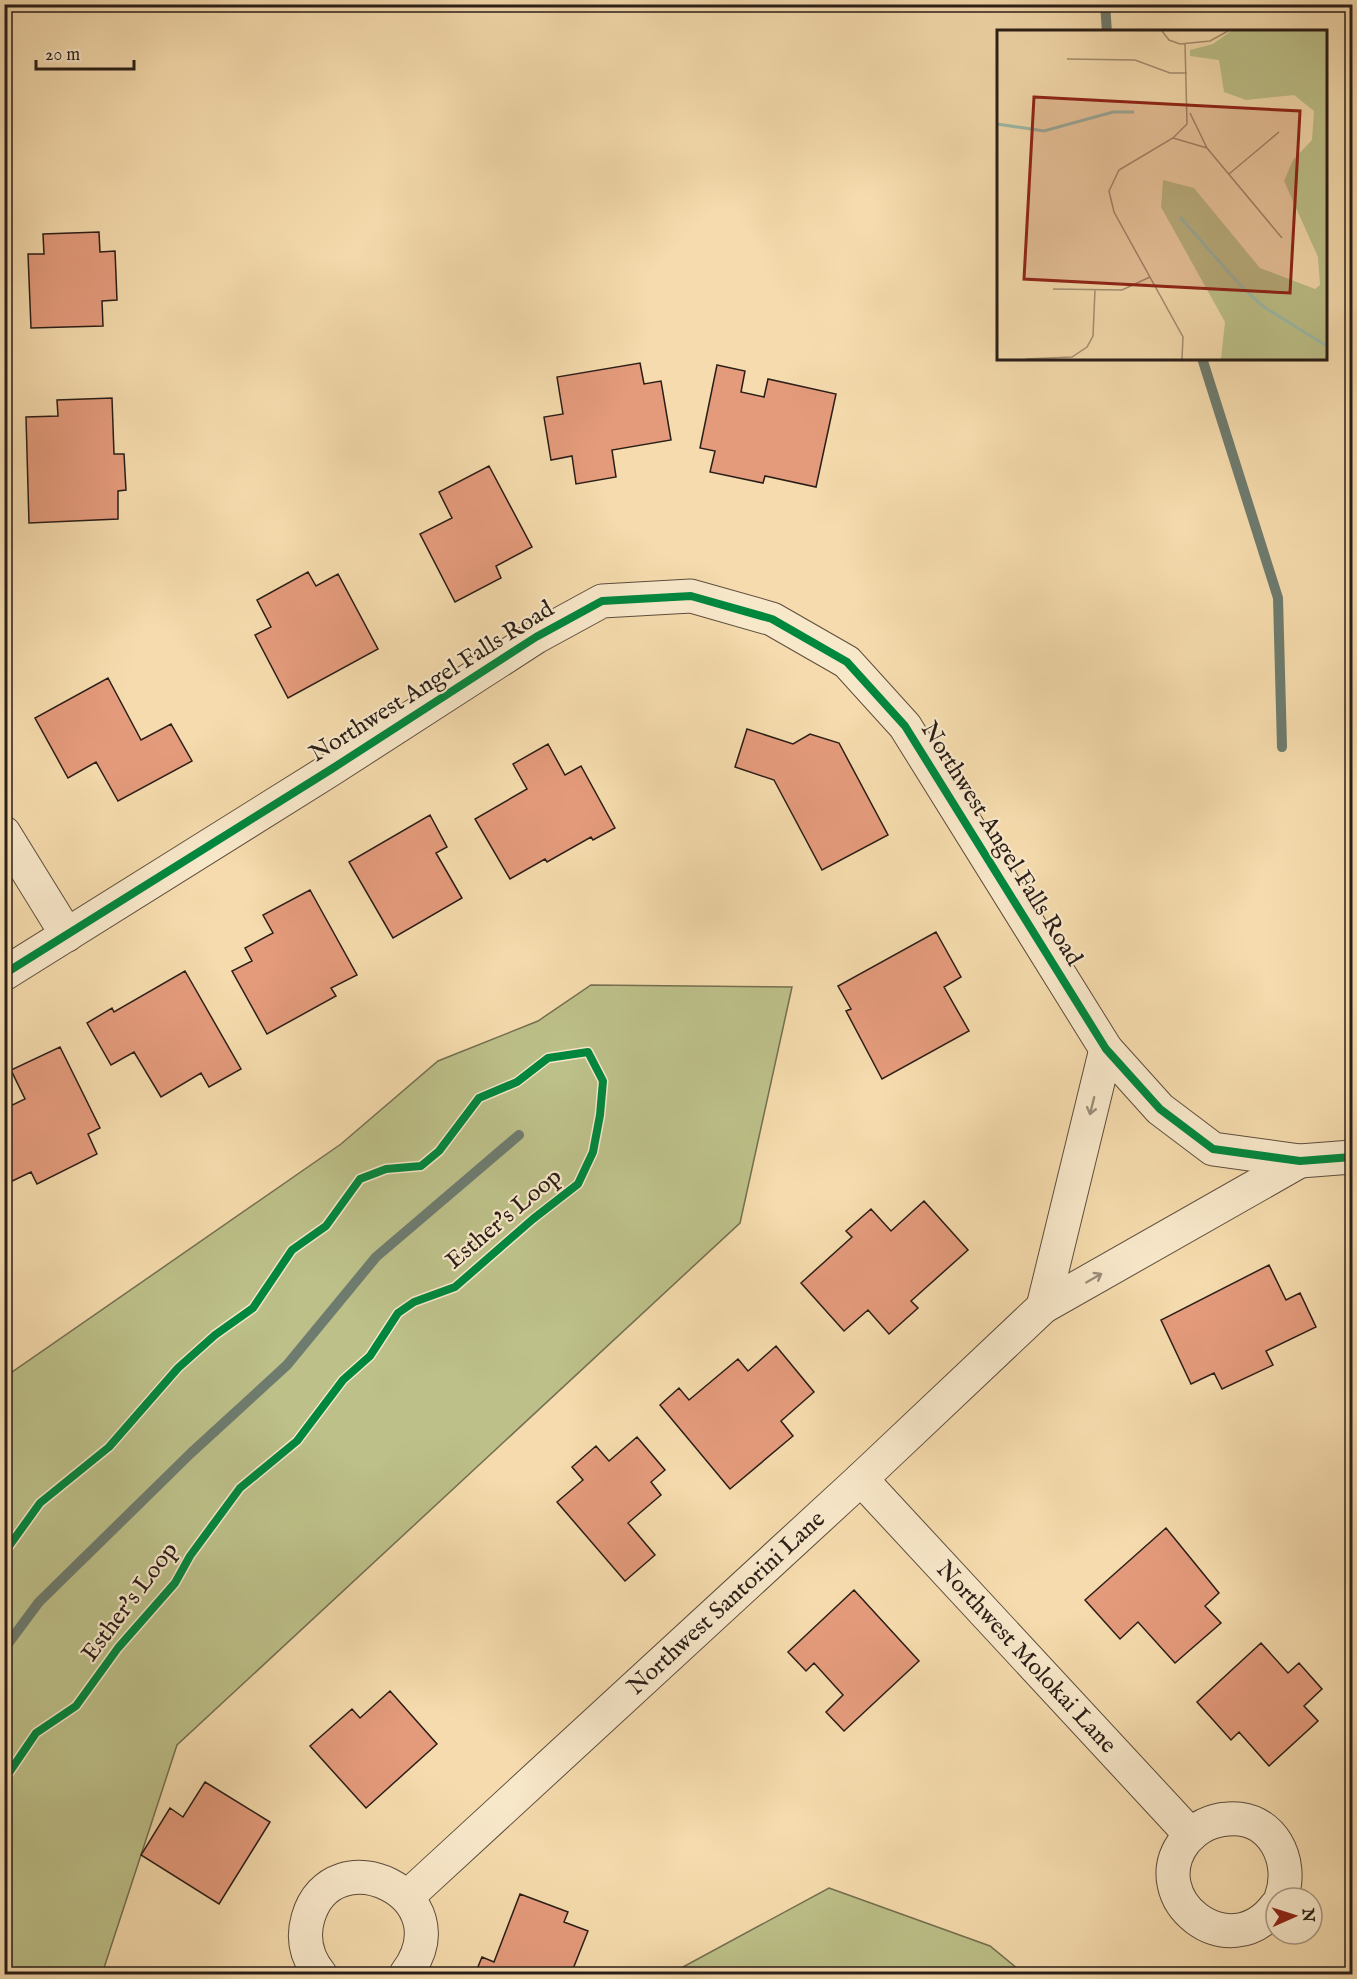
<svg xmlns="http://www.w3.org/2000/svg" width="1357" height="1979" viewBox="0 0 1357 1979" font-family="'IM FELL English',serif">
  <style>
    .green { fill: #bdc089; stroke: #746f50; stroke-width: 1.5 }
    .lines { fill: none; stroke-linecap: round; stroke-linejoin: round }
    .stream { stroke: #6e7c6f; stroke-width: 10 }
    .building { fill: #e49b7c; stroke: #2a1e18; stroke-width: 1.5 }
    .minor-casing { stroke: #5d4d3d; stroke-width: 35 }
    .minor { stroke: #f8e8ca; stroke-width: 33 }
    .cycleway-casing { stroke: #f8e8ca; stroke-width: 11 }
    .cycleway { stroke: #00873e; stroke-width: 8 }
    .oneway { stroke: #9b8d7a }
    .labels { text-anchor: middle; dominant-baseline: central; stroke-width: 4.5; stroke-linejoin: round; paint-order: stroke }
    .street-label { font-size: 24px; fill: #2a1e18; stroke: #f8e8ca }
    .inset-river { fill: none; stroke: #9cbba9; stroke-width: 3 }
    .inset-road { fill: none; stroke: #a48f71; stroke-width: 1.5 }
    .view { fill: #8f2418; fill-opacity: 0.15; stroke: #8f2418; stroke-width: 3 }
    .inset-edge { fill: none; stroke: #2a1e18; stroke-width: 3 }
  </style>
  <rect width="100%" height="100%" fill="#f5dbad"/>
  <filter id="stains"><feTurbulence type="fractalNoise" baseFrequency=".00333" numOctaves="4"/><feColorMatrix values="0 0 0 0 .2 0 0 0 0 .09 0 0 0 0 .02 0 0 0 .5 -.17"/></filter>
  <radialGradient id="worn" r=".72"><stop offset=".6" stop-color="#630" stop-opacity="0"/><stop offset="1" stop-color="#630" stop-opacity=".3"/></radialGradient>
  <!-- green -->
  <path class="green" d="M 591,985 L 792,987 L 740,1223 L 177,1745 L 102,1974 L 5,1974 L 5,1377 L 341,1144 L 438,1061 L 538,1021 Z
    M 829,1888 L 990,1946 L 1024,1974 L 670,1974 Z"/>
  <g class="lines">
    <!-- stream -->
    <path class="stream" d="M 1105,4 L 1107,32
      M 1202,358 L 1278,598 L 1282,747
      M 4,1649 L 39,1602 L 191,1453 L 287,1365 L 376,1257 L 519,1135"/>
  </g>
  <!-- building -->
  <path class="building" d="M 99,232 L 100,252 L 115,251 L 117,300 L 102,301 L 103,326 L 31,328 L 28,254 L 44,254 L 43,234 Z
    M 640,363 L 644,384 L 661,381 L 671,440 L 612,450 L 616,477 L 576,484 L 572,456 L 551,460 L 544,417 L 563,414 L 557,377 Z
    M 717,365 L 745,371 L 741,392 L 764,397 L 768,379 L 836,394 L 816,487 L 765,476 L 763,483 L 710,472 L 715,451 L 700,448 Z
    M 112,398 L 114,454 L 124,454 L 126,490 L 118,491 L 118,519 L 29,523 L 26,417 L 58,416 L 57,400 Z
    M 489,466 L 532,547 L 496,566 L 501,578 L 455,602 L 420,534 L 452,518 L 439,492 Z
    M 308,572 L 316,586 L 338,574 L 378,649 L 288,698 L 255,635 L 271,627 L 257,600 Z
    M 108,678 L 141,740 L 171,724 L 192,761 L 118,801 L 96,762 L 68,778 L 35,718 Z
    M 747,729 L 793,744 L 810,734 L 839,743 L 888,835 L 822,870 L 774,780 L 735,767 Z
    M 548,744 L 565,775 L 581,766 L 615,828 L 593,840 L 591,837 L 547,862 L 545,859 L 510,879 L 475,819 L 527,789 L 513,764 Z
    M 430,815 L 447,847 L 436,853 L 462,898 L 393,938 L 349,862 Z
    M 310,890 L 357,975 L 331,988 L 336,996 L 267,1034 L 232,971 L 252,961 L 245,948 L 273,933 L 263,915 Z
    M 936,932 L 961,977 L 944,987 L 969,1031 L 882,1079 L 846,1011 L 851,1009 L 838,986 Z
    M 185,971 L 241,1069 L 209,1087 L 201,1073 L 161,1097 L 134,1052 L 111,1065 L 87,1023 L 112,1008 L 114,1012 Z
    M 60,1047 L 100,1128 L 88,1134 L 97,1154 L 37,1184 L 31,1172 L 6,1184 L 4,1109 L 25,1099 L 11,1070 Z
    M 924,1201 L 968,1250 L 911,1301 L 918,1308 L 889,1334 L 868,1310 L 844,1331 L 801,1283 L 852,1237 L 846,1231 L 871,1209 L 891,1231 Z
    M 1269,1265 L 1286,1300 L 1300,1293 L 1316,1327 L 1266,1351 L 1273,1365 L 1222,1389 L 1214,1373 L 1191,1384 L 1161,1320 Z
    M 776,1346 L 814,1392 L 781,1421 L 793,1436 L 730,1489 L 660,1405 L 679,1388 L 689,1400 L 738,1359 L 748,1371 Z
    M 637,1437 L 665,1470 L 651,1482 L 661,1495 L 628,1523 L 655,1555 L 625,1581 L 557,1502 L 583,1480 L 572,1467 L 596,1446 L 609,1461 Z
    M 1166,1528 L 1219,1593 L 1205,1606 L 1221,1623 L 1175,1663 L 1138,1622 L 1120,1639 L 1085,1600 Z
    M 854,1590 L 919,1661 L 844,1731 L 826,1712 L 843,1695 L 814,1663 L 806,1671 L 788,1652 Z
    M 1261,1643 L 1288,1673 L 1299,1663 L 1322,1689 L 1304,1706 L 1318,1721 L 1269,1766 L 1239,1732 L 1231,1740 L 1197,1702 Z
    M 390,1691 L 437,1744 L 366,1808 L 310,1746 L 352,1709 L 360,1718 Z
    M 205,1782 L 270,1822 L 219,1904 L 141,1855 L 170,1808 L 183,1817 Z
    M 520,1894 L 568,1912 L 564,1922 L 588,1931 L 571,1974 L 475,1974 L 482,1957 L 494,1962 Z"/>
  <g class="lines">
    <defs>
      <g id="minor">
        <path d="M 4,833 L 67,935"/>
        <path d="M 4,974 L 330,770 L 536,637 L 602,601 L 691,596 L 772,619 L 847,662 L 905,726 L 1106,1049 L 1160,1109 L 1213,1149 L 1300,1161 L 1352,1157"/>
        <path d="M 1043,1307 L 1106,1049"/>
        <path id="s1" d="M 861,1479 L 1191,1835"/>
        <path id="s2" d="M 407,1897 L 861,1479 L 1043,1307 L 1300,1161"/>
        <path d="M 1276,1906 C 1229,1969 1141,1898 1185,1841 C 1196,1828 1211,1820 1228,1819 C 1272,1815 1295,1861 1281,1898"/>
        <path d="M 320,1974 C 307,1958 302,1939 308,1918 C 332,1834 466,1894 406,1974"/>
      </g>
    </defs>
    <!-- minor casing -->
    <use href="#minor" class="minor-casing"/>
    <!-- minor -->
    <use href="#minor" class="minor"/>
    <defs>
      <path id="cycleway" d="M 4,974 L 330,770 L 536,637 L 602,601 L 691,596 L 772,619 L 847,662 L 905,726 L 1106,1049 L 1160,1109 L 1213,1149 L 1300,1161 L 1352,1157
        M 4,1553 L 40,1503 L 109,1447 L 178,1368 L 215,1335 L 253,1308 L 292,1250 L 326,1226 L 360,1179 L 386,1169 L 421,1166 L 439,1151 L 479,1098 L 517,1082 L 548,1058 L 588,1052 L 603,1081 L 600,1115 L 593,1152 L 578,1184 L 533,1219 L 455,1287 L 414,1302 L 398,1313 L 370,1356 L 343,1380 L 297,1441 L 240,1488 L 190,1556 L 175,1583 L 118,1648 L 76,1706 L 36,1733 L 4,1780"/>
    </defs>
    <!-- cycleway casing -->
    <use href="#cycleway" class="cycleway-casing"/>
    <!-- cycleway -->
    <use href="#cycleway" class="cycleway"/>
  </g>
  <!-- one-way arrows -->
  <defs><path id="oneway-shaft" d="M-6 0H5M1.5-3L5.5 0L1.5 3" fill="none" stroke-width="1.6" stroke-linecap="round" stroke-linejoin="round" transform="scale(1.5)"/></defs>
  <g class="oneway">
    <use href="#oneway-shaft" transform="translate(1092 1106) rotate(104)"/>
    <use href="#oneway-shaft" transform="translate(1094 1278) rotate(-30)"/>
  </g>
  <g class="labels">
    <!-- street labels -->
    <g class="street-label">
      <text transform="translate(432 682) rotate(-32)">Northwest Angel Falls Road</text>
      <text transform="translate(1001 844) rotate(58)">Northwest Angel Falls Road</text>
      <text transform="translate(504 1219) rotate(-40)">Esther's Loop</text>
      <text transform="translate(130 1602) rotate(-53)">Esther's Loop</text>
      <text stroke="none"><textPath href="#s2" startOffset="434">Northwest Santorini Lane</textPath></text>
      <text stroke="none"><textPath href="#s1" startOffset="243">Northwest Molokai Lane</textPath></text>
    </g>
  </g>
  <!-- overview -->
  <g transform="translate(997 30)">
    <rect width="330" height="330" fill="#f5dbad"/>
    <path d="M 234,1 L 330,1 L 330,329 L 224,329 L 228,292 L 164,177 L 166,150 L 197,158 L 263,238 L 318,259 L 323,255 L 321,227 L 287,151 L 296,130 L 315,110 L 317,81 L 297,65 L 249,70 L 227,62 L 222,30 L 193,26 L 193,20 L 216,14 Z" fill="#bdc089"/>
    <path class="inset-river" d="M 0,94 L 47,101 L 116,82 L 137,82M 183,187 L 243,255 L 267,277 L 330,316"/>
    <path class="inset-road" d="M 165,1 L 172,10 L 183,14 L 213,11 L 231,1M 70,29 L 138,30 L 173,43 L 190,43M 193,83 L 210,118 L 285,208M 176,108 L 210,118M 232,144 L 282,102M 56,259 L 125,260 L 153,247M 29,329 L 75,327 L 90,317 L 96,306 L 98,260M 185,329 L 186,307 L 117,182 L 112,161 L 122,140 L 176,108 L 190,94 L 188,13"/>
    <path class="view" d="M 37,67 L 303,81 L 293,263 L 27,249 Z"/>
    <rect width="330" height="330" class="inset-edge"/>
  </g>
  <!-- margin -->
  <rect width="1357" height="1979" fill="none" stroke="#f5dbad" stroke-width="24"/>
  <rect x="6" y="6" width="1345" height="1967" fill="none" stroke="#2a1e18" stroke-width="3"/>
  <rect x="12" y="12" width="1333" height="1955" fill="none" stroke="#2a1e18" stroke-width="1.5"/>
  <!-- north arrow -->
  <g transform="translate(1294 1916) rotate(87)"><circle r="28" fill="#f8e8ca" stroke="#a69783" stroke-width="1.5"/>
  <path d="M0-4.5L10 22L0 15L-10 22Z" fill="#8f2418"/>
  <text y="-9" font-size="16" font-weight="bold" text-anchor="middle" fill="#2a1e18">N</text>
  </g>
  <!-- scale -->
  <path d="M36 60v9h98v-9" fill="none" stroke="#2a1e18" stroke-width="3"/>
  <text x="45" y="60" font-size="18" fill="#2a1e18" stroke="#f8e8ca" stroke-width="4.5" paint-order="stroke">20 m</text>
  <rect width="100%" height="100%" filter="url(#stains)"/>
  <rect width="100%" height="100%" fill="url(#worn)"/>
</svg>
